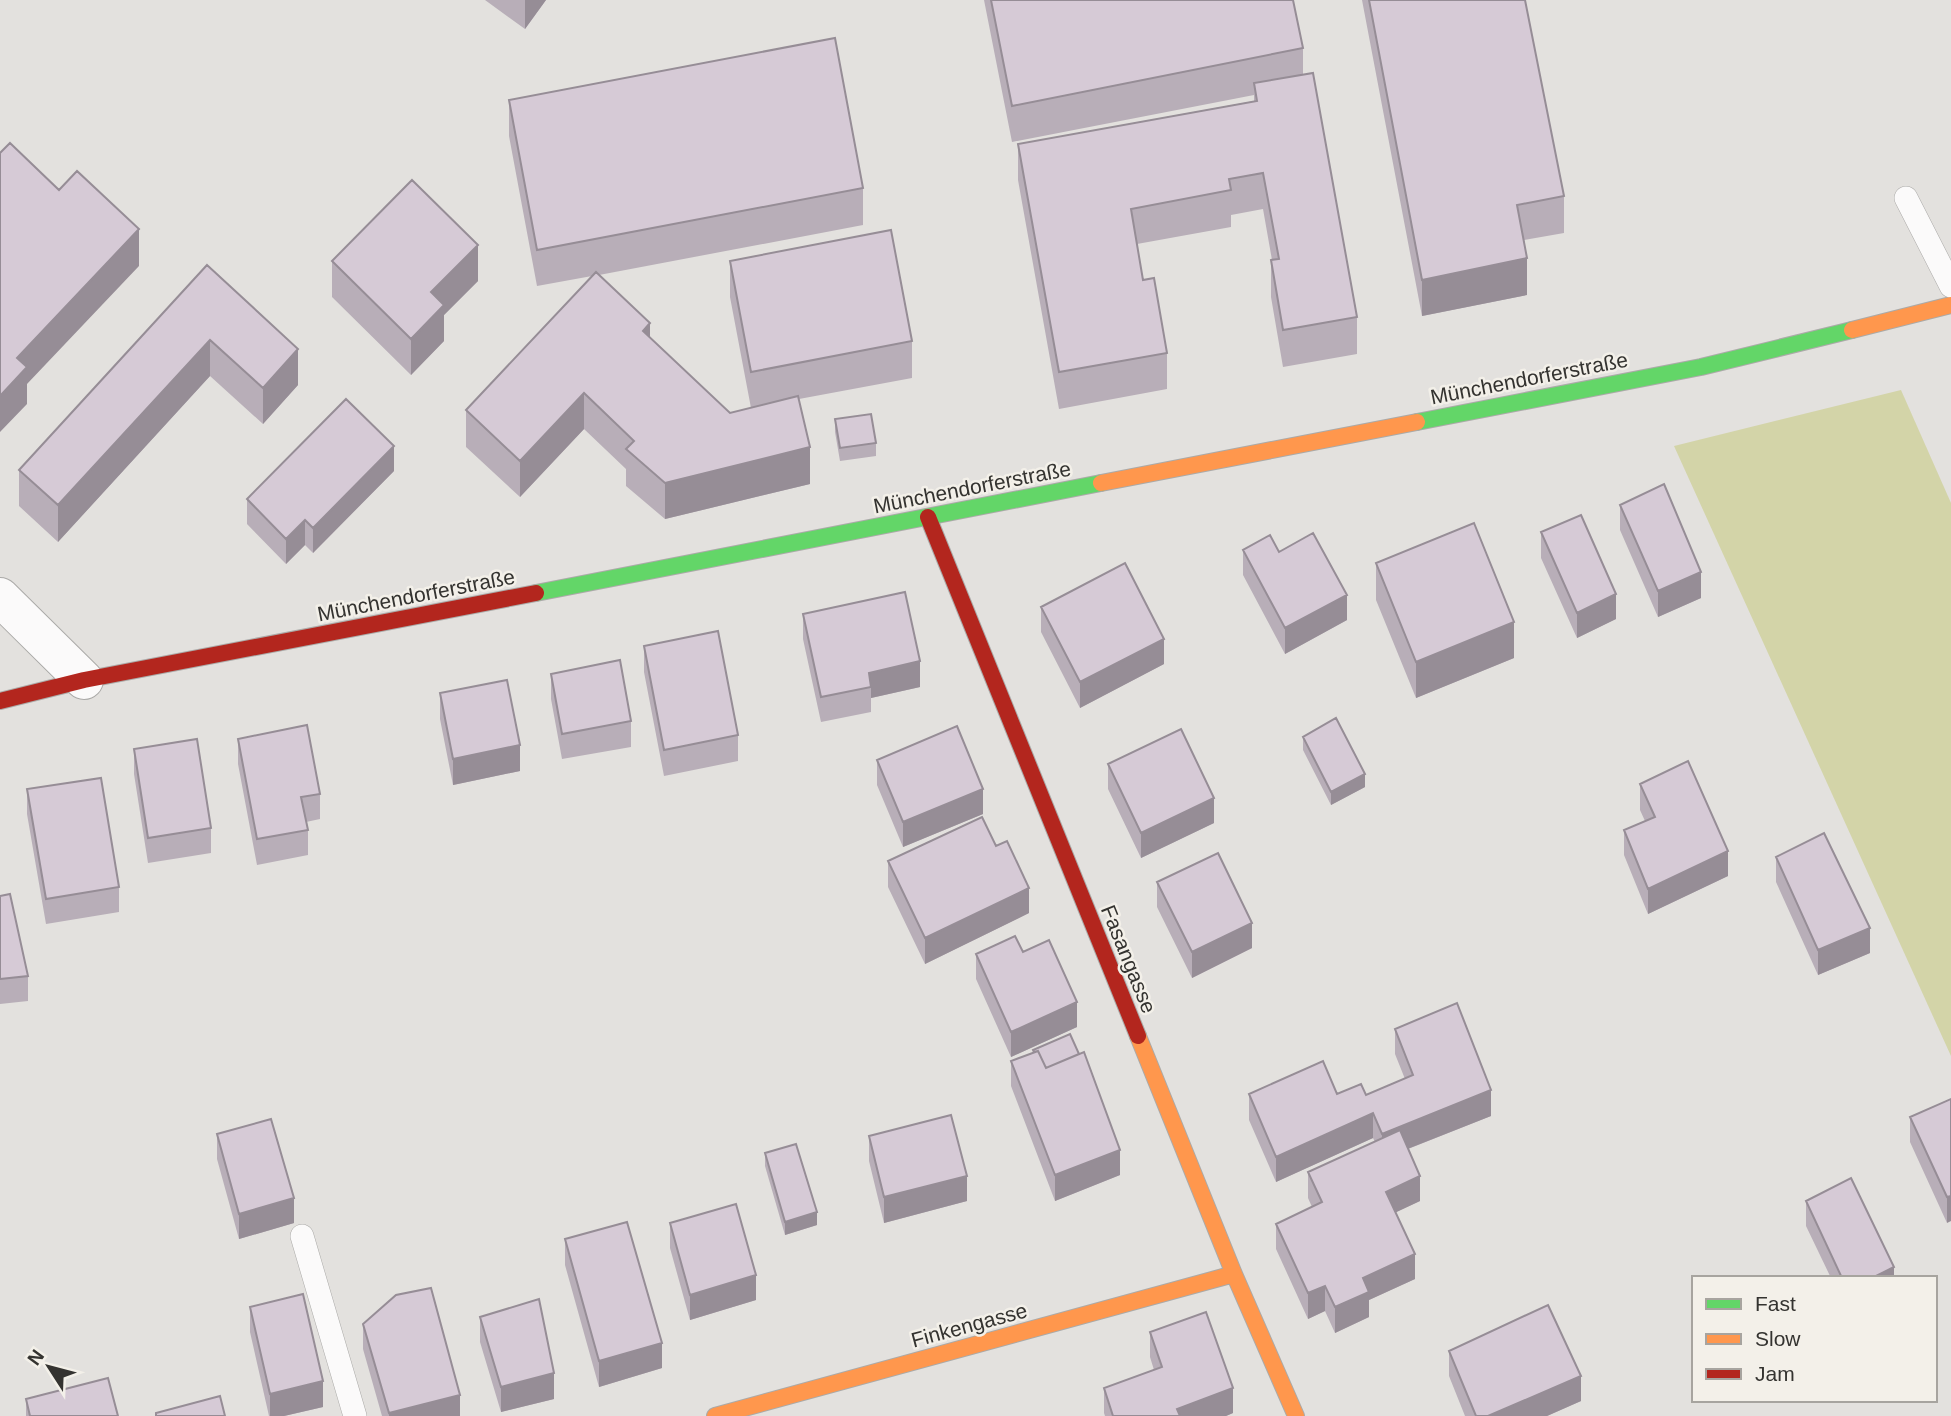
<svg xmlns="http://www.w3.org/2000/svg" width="1951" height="1416" viewBox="0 0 1951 1416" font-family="Arial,sans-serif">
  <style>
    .grass { fill: #d3d4a8 }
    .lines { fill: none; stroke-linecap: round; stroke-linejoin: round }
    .lane-casing { stroke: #abaaa8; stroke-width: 24 }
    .street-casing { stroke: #abaaa8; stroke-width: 40 }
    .fast-casing { stroke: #abaaa8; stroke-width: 18 }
    .slow-casing { stroke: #abaaa8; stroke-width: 18 }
    .jam-casing { stroke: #abaaa8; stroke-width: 18 }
    .lane { stroke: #fbfafa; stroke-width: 23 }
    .street { stroke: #fbfafa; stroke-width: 38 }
    .fast { stroke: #63d668; stroke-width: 16 }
    .slow { stroke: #ff974d; stroke-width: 16 }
    .jam { stroke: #b3261e; stroke-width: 16 }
    .wall { fill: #b8aeb8 }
    .shaded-wall { fill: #968d96 }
    .building { fill: #d6cad6; stroke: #968d96; stroke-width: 2 }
    .labels { text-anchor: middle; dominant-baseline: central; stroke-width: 5; stroke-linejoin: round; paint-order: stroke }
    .street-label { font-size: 21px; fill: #343330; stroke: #f3f0e9 }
  </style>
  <rect width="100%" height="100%" fill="#e3e1de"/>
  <!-- grass -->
  <path class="grass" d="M 1901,390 L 1951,503 L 1951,1056 L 1674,446 Z"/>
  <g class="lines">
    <defs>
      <path id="lane" d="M 1906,198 L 1951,286
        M 302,1236 L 355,1416"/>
      <path id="street" d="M 0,597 L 84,680"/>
      <path id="fast" d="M 1417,422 L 1701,367 L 1852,330
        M 536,593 L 1101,483"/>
      <path id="slow" d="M 1852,330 L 1951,305
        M 1101,483 L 1417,422
        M 1138,1036 L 1234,1274 L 1296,1416
        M 715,1416 L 1234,1274"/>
      <path id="jam" d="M 928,517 L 1138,1036
        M 0,701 L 84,680 L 536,593"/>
    </defs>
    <!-- lane casing -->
    <use href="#lane" class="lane-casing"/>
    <!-- street casing -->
    <use href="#street" class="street-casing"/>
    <!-- fast casing -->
    <use href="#fast" class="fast-casing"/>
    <!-- slow casing -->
    <use href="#slow" class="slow-casing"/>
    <!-- jam casing -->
    <use href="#jam" class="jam-casing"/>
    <!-- lane -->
    <use href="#lane" class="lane"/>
    <!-- street -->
    <use href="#street" class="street"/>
    <!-- fast -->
    <use href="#fast" class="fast"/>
    <!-- slow -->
    <use href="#slow" class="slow"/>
    <!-- jam -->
    <use href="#jam" class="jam"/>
  </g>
  <!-- wall -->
  <path class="wall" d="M 485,0 L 546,0 L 525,29 Z
    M 984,0 L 1293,0 L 1303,48 L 1303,75 L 1357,317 L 1357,354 L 1283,367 L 1271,297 L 1271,260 L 1272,260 L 1263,209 L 1231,215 L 1231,227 L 1137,244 L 1143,280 L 1167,353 L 1167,389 L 1059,409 L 1018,180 L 1018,144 L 1254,101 L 1254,95 L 1012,142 Z
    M 1362,0 L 1525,0 L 1564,196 L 1564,233 L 1524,240 L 1527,295 L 1422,316 Z
    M 509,100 L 863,188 L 863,225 L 599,275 L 650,338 L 730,413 L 751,408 L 730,297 L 730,261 L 912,341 L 912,378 L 799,399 L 810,484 L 665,519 L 626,486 L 626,469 L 584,429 L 520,497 L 466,447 L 466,410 L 592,276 L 537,286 L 509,136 Z
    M 332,261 L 478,281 L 444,315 L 444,341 L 411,375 L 332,297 Z
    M 207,265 L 298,385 L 263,424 L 210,376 L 58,542 L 19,506 L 19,470 Z
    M 835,419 L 876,443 L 876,456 L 840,461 L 835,432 Z
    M 394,471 L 313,553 L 305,545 L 286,564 L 247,524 L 247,499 Z
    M 1620,505 L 1701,598 L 1658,617 L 1620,530 Z
    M 1541,532 L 1616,619 L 1577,638 L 1541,558 Z
    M 1243,550 L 1279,552 L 1347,620 L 1285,654 L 1243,575 Z
    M 1376,563 L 1514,658 L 1416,698 L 1376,600 Z
    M 1041,607 L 1164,664 L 1080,708 L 1041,632 Z
    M 803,614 L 920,687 L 871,698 L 871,712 L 821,722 L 803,639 Z
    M 644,646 L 738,735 L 738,761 L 664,776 L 644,672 Z
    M 551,674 L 631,721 L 631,747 L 562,759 L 551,699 Z
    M 440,693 L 520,771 L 453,785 L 440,719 Z
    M 1303,737 L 1365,787 L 1331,805 L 1303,750 Z
    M 238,739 L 320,794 L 320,819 L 306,822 L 308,830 L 308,855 L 257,865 L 238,764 Z
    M 134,749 L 211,828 L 211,853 L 148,863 L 134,774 Z
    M 877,760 L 983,814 L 903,847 L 877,785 Z
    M 1108,764 L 1214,823 L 1141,858 L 1108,789 Z
    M 1640,784 L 1728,876 L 1648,914 L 1624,855 L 1624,830 L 1645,821 L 1640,810 Z
    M 27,789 L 119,887 L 119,912 L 46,924 L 27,814 Z
    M 1776,857 L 1870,953 L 1818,975 L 1776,882 Z
    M 888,861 L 1029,913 L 925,964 L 888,887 Z
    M 1157,882 L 1252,948 L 1192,978 L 1157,907 Z
    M 0,896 L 28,976 L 28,1001 L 0,1004 Z
    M 1023,952 L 1077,1027 L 1011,1057 L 976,979 L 976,954 Z
    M 1395,1029 L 1491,1116 L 1408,1149 L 1420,1201 L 1396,1212 L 1415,1279 L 1369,1300 L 1369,1317 L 1335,1333 L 1325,1311 L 1308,1319 L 1276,1249 L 1276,1224 L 1312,1207 L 1308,1198 L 1308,1172 L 1375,1142 L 1373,1138 L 1276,1182 L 1249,1120 L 1249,1094 L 1366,1095 L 1405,1079 L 1395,1054 Z
    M 1033,1050 L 1120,1175 L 1055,1201 L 1011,1086 L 1011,1061 L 1033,1053 Z
    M 1951,1099 L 1947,1223 L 1910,1142 L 1910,1117 Z
    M 217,1134 L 294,1223 L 239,1239 L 217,1159 Z
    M 869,1136 L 967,1201 L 884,1223 L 869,1161 Z
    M 765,1153 L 817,1225 L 785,1235 L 765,1166 Z
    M 1806,1201 L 1894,1278 L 1831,1278 L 1806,1226 Z
    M 670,1223 L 756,1300 L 690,1320 L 670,1248 Z
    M 565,1239 L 662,1368 L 599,1387 L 565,1265 Z
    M 250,1307 L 323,1407 L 284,1416 L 269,1416 L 250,1332 Z
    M 480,1317 L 554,1399 L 501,1412 L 480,1342 Z
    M 363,1324 L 460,1416 L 382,1416 L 363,1349 Z
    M 1150,1332 L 1233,1413 L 1226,1416 L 1105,1416 L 1104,1413 L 1104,1388 L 1154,1370 L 1150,1357 Z
    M 1449,1351 L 1581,1401 L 1547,1416 L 1465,1416 L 1449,1376 Z
    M 26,1399 L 118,1416 L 26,1416 Z"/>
  <!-- shaded-wall -->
  <path class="shaded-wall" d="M 525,0 L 546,0 L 525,29 Z
    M 139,229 L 139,266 L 27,384 L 27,404 L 0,432 L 0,396 L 17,358 Z
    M 478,245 L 478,281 L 444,315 L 444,341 L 411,375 L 411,339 L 431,292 Z
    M 1527,258 L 1527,295 L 1422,316 L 1422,280 Z
    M 650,323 L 650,359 L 643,331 Z
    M 210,340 L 210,376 L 58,542 L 58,505 Z
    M 298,349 L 298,385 L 263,424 L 263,388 Z
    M 584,393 L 584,429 L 520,497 L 520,461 Z
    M 394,446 L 394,471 L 313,553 L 313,528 Z
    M 810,447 L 810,484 L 665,519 L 665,483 Z
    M 305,520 L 305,545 L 286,564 L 286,539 Z
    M 1701,572 L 1701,598 L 1658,617 L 1658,591 Z
    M 1616,594 L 1616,619 L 1577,638 L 1577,613 Z
    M 1347,595 L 1347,620 L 1285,654 L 1285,628 Z
    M 1514,622 L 1514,658 L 1416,698 L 1416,662 Z
    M 1164,639 L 1164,664 L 1080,708 L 1080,682 Z
    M 920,661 L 920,687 L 871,698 L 871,687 L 869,673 Z
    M 520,745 L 520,771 L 453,785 L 453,759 Z
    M 1365,774 L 1365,787 L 1331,805 L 1331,792 Z
    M 983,789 L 983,814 L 903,847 L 903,822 Z
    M 1214,798 L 1214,823 L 1141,858 L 1141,833 Z
    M 1728,851 L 1728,876 L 1648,914 L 1648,889 Z
    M 1029,888 L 1029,913 L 925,964 L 925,938 Z
    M 1252,923 L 1252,948 L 1192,978 L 1192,952 Z
    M 1870,928 L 1870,953 L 1818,975 L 1818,950 Z
    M 1077,1002 L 1077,1027 L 1011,1057 L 1011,1032 Z
    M 1491,1090 L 1491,1116 L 1382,1159 L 1382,1134 Z
    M 1373,1113 L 1373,1138 L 1276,1182 L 1276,1157 Z
    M 1120,1150 L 1120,1175 L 1055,1201 L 1055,1175 Z
    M 967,1176 L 967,1201 L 884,1223 L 884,1197 Z
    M 1420,1176 L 1420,1201 L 1386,1217 L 1386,1192 Z
    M 1951,1196 L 1951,1221 L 1947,1223 L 1947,1197 Z
    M 294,1198 L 294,1223 L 239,1239 L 239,1214 Z
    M 817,1212 L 817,1225 L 785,1235 L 785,1222 Z
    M 1415,1254 L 1415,1279 L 1369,1300 L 1369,1317 L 1335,1333 L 1335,1307 L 1363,1278 Z
    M 1894,1267 L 1894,1278 L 1872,1278 Z
    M 756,1275 L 756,1300 L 690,1320 L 690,1295 Z
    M 1325,1286 L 1325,1311 L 1308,1319 L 1308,1293 Z
    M 662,1343 L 662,1368 L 599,1387 L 599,1361 Z
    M 554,1373 L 554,1399 L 501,1412 L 501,1387 Z
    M 1581,1376 L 1581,1401 L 1547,1416 L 1488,1416 Z
    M 323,1381 L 323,1407 L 284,1416 L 270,1416 L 270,1394 Z
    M 1233,1388 L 1233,1413 L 1226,1416 L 1177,1416 L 1177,1409 Z
    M 460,1395 L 460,1416 L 389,1416 L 389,1413 Z"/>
  <!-- building -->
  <path class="building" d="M 991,0 L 1293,0 L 1303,48 L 1012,106 Z
    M 1369,0 L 1525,0 L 1564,196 L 1517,205 L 1527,258 L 1422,280 Z
    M 835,38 L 863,188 L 537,250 L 509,100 Z
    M 1313,73 L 1357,317 L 1283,330 L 1271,260 L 1279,259 L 1263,173 L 1229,179 L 1231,190 L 1131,209 L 1143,280 L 1154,278 L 1167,353 L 1059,372 L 1018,144 L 1257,101 L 1254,83 Z
    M 10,143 L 59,190 L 77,171 L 139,229 L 17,358 L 27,367 L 0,396 L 0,153 Z
    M 412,180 L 478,245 L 431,292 L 444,305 L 411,339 L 332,261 Z
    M 891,230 L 912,341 L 751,372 L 730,261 Z
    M 207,265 L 298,349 L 263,388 L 210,340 L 58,505 L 19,470 Z
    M 596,272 L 650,323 L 643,331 L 730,413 L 798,396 L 810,447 L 665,483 L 626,449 L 634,441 L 584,393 L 520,461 L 466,410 Z
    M 346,399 L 394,446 L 313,528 L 305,520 L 286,539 L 247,499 Z
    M 871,414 L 876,443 L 840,448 L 835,419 Z
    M 1664,484 L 1701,572 L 1658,591 L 1620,505 Z
    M 1581,515 L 1616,594 L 1577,613 L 1541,532 Z
    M 1474,523 L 1514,622 L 1416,662 L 1376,563 Z
    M 1313,533 L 1347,595 L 1285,628 L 1243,550 L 1270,535 L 1279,552 Z
    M 1125,563 L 1164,639 L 1080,682 L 1041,607 Z
    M 905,592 L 920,661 L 869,673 L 871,687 L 821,697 L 803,614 Z
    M 718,631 L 738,735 L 664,750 L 644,646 Z
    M 620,660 L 631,721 L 562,734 L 551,674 Z
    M 507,680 L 520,745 L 453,759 L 440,693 Z
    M 1336,718 L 1365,774 L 1331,792 L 1303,737 Z
    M 307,725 L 320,794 L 301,797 L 308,830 L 257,839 L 238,739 Z
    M 957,726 L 983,789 L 903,822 L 877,760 Z
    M 1181,729 L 1214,798 L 1141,833 L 1108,764 Z
    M 197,739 L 211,828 L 148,838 L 134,749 Z
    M 1688,761 L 1728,851 L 1648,889 L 1624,830 L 1655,817 L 1640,784 Z
    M 101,778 L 119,887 L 46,899 L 27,789 Z
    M 982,817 L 996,846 L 1007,841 L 1029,888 L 925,938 L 888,861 Z
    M 1824,833 L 1870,928 L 1818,950 L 1776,857 Z
    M 1218,853 L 1252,923 L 1192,952 L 1157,882 Z
    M 10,894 L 28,976 L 0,979 L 0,896 Z
    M 1015,936 L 1023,952 L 1049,940 L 1077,1002 L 1011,1032 L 976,954 Z
    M 1457,1003 L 1491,1090 L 1382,1134 L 1373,1113 L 1276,1157 L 1249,1094 L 1323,1061 L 1337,1094 L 1361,1084 L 1366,1095 L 1413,1075 L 1395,1029 Z
    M 1070,1034 L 1079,1054 L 1046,1068 L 1038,1051 L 1034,1052 L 1033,1050 Z
    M 1038,1051 L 1046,1068 L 1084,1052 L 1120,1150 L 1055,1175 L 1011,1061 Z
    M 1951,1099 L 1951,1196 L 1947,1197 L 1910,1117 Z
    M 951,1115 L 967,1176 L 884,1197 L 869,1136 Z
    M 271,1119 L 294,1198 L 239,1214 L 217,1134 Z
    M 1400,1130 L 1420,1176 L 1386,1192 L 1415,1254 L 1363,1278 L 1369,1292 L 1335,1307 L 1325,1286 L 1308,1293 L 1276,1224 L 1322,1202 L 1308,1172 Z
    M 796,1144 L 817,1212 L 785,1222 L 765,1153 Z
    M 1851,1178 L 1894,1267 L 1872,1278 L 1842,1278 L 1806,1201 Z
    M 736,1204 L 756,1275 L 690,1295 L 670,1223 Z
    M 627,1222 L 662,1343 L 599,1361 L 565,1239 Z
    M 431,1288 L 460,1395 L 389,1413 L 363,1324 L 396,1295 Z
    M 303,1294 L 323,1381 L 270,1394 L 250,1307 Z
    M 539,1299 L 554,1373 L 501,1387 L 480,1317 Z
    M 1548,1305 L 1581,1376 L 1488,1416 L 1476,1416 L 1449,1351 Z
    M 1206,1312 L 1233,1388 L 1177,1409 L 1180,1416 L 1113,1416 L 1104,1388 L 1162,1367 L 1150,1332 Z
    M 108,1378 L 118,1416 L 30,1416 L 26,1399 Z
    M 220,1396 L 225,1416 L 156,1416 L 156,1413 Z"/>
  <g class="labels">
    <!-- street labels -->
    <g class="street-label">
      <text transform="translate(1529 378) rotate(-11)">Münchendorferstraße</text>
      <text transform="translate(972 487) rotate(-11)">Münchendorferstraße</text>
      <text transform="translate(416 595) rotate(-11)">Münchendorferstraße</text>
      <text transform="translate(1129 959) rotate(68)">Fasangasse</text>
      <text transform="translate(969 1325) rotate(-15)">Finkengasse</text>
    </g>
  </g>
  <!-- legend -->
  <rect x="1692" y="1276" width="245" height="126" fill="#f3f0e9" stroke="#a7a49f" stroke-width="2"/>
  <rect x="1706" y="1299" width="35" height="10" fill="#63d668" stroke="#a7a49f" stroke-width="2"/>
  <text x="1755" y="1311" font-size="21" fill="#343330">Fast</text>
  <rect x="1706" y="1334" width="35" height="10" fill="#ff974d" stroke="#a7a49f" stroke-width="2"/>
  <text x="1755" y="1346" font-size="21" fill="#343330">Slow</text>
  <rect x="1706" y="1369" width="35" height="10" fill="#b3261e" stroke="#a7a49f" stroke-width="2"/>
  <text x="1755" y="1381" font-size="21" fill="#343330">Jam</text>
  <!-- north arrow -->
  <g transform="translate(49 1367) rotate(306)" stroke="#f3f0e9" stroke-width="5" paint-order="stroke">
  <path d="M0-5L12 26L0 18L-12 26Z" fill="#343330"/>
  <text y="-10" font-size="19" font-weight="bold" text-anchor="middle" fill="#343330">N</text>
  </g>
</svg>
